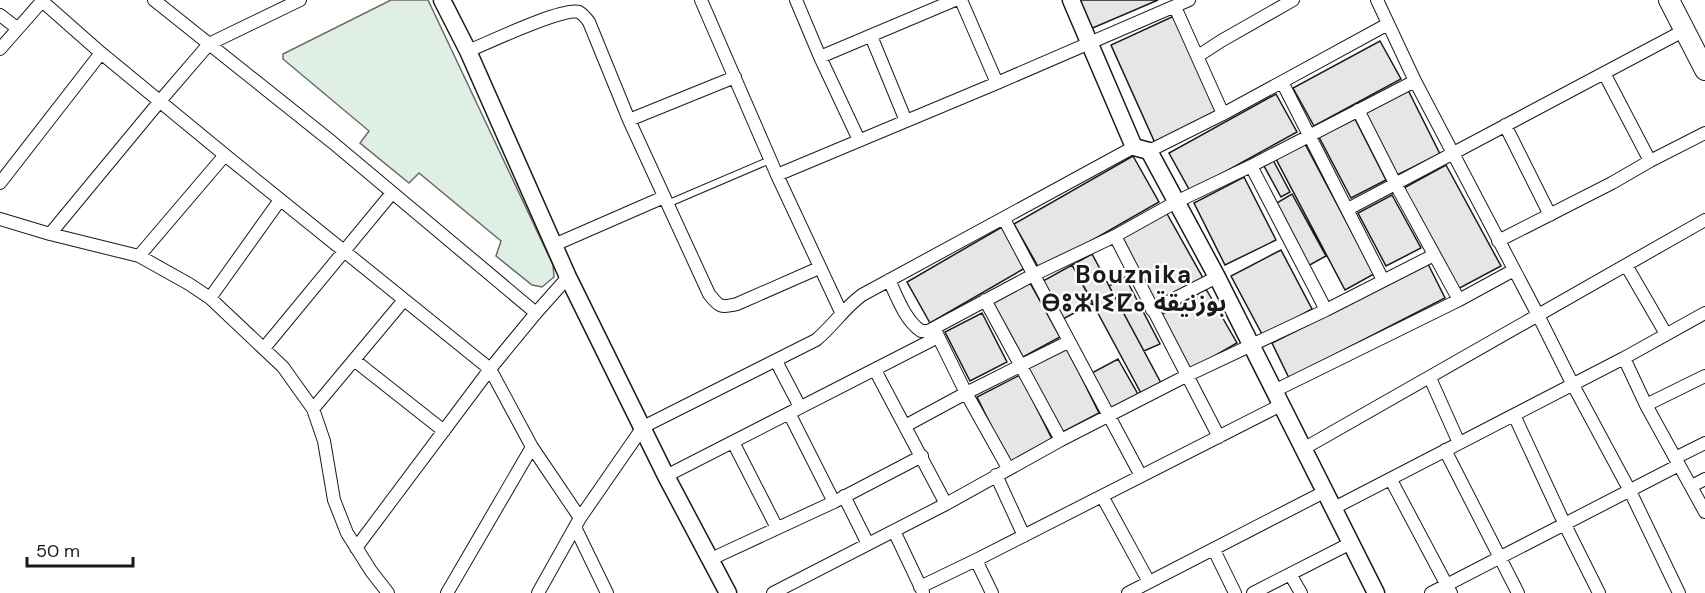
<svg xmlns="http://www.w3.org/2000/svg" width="1705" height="593" viewBox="0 0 1705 593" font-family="'DM Sans','Noto Sans Arabic','Noto Sans Tifinagh',sans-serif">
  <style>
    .green { fill: #e0efe3; stroke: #6a6a6a; stroke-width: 1.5 }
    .building { fill: #e6e6e6; stroke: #1a1a1a; stroke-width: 1.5 }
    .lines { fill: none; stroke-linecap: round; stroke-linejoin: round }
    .service-casing { stroke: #1a1a1a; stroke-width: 8 }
    .minor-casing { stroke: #1a1a1a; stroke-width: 14 }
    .tertiary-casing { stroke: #1a1a1a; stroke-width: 19 }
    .primary-casing { stroke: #1a1a1a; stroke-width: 22 }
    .service { stroke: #fff; stroke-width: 6 }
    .minor { stroke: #fff; stroke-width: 12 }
    .tertiary { stroke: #fff; stroke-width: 16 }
    .primary { stroke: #fff; stroke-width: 20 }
    .labels { text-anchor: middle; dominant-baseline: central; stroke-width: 4.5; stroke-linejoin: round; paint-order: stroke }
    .district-label { font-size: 24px; font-weight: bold; letter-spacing: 1.5px; fill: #1a1a1a; stroke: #fff }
  </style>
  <rect width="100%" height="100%" fill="#fff"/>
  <!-- green -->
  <path class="green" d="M 391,0 L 428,0 L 553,265 L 554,277 L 542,287 L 532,285 L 496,256 L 501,241 L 419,173 L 409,183 L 360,143 L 369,131 L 283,59 L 283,54 Z"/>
  <!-- building -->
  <path class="building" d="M 1075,0 L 1158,0 L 1088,30 Z
    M 1174,16 L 1218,114 L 1155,143 L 1111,45 Z
    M 1380,41 L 1401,79 L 1314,126 L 1293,88 Z
    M 1408,90 L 1440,154 L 1395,176 L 1363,112 Z
    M 1276,94 L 1297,132 L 1190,191 L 1169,153 Z
    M 1355,119 L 1386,180 L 1351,198 L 1319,137 Z
    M 1305,144 L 1374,274 L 1345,290 L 1276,159 Z
    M 1133,156 L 1159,202 L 1040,270 L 1014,224 Z
    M 1273,160 L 1290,192 L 1281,197 L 1264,166 Z
    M 1446,165 L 1501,266 L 1456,290 L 1402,189 Z
    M 1244,177 L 1276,240 L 1225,265 L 1194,203 Z
    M 1292,194 L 1326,256 L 1308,266 L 1275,204 Z
    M 1392,195 L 1421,248 L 1386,266 L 1358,213 Z
    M 1166,212 L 1203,278 L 1155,304 L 1119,238 Z
    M 1002,227 L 1025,268 L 930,323 L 907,282 Z
    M 1281,250 L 1312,309 L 1263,336 L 1231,276 Z
    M 1092,254 L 1161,383 L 1142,395 L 1072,265 Z
    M 1428,264 L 1445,298 L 1289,378 L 1272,343 Z
    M 1072,265 L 1093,303 L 1063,319 L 1043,281 Z
    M 1125,277 L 1160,344 L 1144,351 L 1109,286 Z
    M 1030,283 L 1060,337 L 1023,357 L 993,303 Z
    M 1206,289 L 1237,343 L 1190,370 L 1159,316 Z
    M 982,313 L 1007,362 L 970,381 L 945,332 Z
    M 1067,348 L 1099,413 L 1061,433 L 1028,368 Z
    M 1118,359 L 1139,396 L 1111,412 L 1090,374 Z
    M 1020,375 L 1053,441 L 1009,462 L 977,397 Z"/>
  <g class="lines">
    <defs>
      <path id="service" d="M 667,204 L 770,160"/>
      <path id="minor" d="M 154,0 L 332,142 L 536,313 L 568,277
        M 701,0 L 777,175 L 841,312
        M 796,0 L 820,57 L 859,140
        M 961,0 L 997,83
        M 1377,0 L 1415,81 L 1538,315 L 1573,385 L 1630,491 L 1679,593
        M 42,1 L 101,53 L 225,155 L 490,369 L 532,447 L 447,593
        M 1175,7 L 1223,114
        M 0,15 L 17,28
        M 871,36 L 906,121
        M 0,49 L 43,0
        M 468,51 C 488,43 562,7 579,12 C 583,14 586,18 589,22 L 629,120 L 709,294 C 719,307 721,308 737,304 L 819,268
        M 1198,56 L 1221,41 L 1293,0
        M 820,57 L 955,0
        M 1604,73 L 1650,161
        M 1282,82 L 1383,280
        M 1358,110 L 1395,183 L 1459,300
        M 629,120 L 735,77
        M 1505,125 L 1550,215
        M 1149,151 L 1223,114 L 1388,24
        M 1251,166 L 1326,310
        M 777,175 L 997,83 L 1189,0
        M 0,183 L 101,53
        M 1348,209 L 1685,30
        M 0,219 L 50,234 L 160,101 L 209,44 L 300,0
        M 1004,219 L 1141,476
        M 50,234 L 139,256 L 189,284 L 210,298 L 283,367 L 313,409 L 324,441 L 334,500 L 347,533 L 371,571 L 388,593
        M 1115,236 L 1219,437
        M 1498,241 L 1612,183 L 1650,161 L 1705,133
        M 554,245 L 664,197
        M 139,256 L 225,155
        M 1626,265 L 1666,334
        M 889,280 C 897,297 905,320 921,331 L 928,331 L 934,328 L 966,393 L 1008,468
        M 210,298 L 280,200
        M 985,300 L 1061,440
        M 1152,310 L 1217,277
        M 934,328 L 1033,275 L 1115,236 L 1176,202 L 1251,166 L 1415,81
        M 265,347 L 392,193
        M 1624,358 L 1646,405 L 1705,512
        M 354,360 L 444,431
        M 776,361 L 800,407
        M 875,370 L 946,504
        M 1430,378 L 1459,443
        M 1274,391 L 1459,300 L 1514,270
        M 1646,405 L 1705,376
        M 313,409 L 404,300
        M 789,413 L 834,502
        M 1514,415 L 1565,525 L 1599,593
        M 905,426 L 966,393 L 1068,342
        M 733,442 L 777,528
        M 532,447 L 580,518
        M 1303,449 L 1705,220
        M 1445,450 L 1518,593
        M 1675,458 L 1705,443
        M 996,475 L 1024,536
        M 666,476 L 938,337
        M 1391,480 L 1451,593
        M 1692,486 L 1705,479
        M 844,496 L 868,544
        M 1102,496 L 1149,582
        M 1334,508 L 1624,358 L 1705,313
        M 575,527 L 607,593
        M 894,531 L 923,592
        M 356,548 L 490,369 L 536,313
        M 1214,550 L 1235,593
        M 711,559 L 834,502 L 922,456
        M 976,560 L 992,593
        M 1290,574 L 1301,593
        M 920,587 L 976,560 L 1281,405
        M 538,593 L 580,518 L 643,427 L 816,340 C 834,325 843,309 862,295 L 1134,147
        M 773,593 L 946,504 L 1061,440 L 1186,376 L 1326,310 L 1434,255
        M 1128,593 L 1326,491
        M 1253,593 L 1351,543
        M 1431,593 L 1679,465"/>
      <path id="tertiary" d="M 442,0 L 468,51 L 568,277 L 666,476 L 728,593
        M 1071,0 L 1134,147 L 1149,151 L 1217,277 L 1376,593"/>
      <path id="primary" d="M 1669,0 L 1705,70"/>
    </defs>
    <!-- service casing -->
    <use href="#service" class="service-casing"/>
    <!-- minor casing -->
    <use href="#minor" class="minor-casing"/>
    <!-- tertiary casing -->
    <use href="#tertiary" class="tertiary-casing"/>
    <!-- primary casing -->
    <use href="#primary" class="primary-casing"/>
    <!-- service -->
    <use href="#service" class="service"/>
    <!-- minor -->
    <use href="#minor" class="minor"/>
    <!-- tertiary -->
    <use href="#tertiary" class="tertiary"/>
    <!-- primary -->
    <use href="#primary" class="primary"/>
  </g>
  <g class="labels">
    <!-- district labels -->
    <g class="district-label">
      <text x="1134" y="274">Bouznika<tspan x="1134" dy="28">ⴱⵓⵣⵏⵉⵇⴰ بوزنيقة</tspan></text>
    </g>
  </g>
  <!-- scale -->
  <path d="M27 557v9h106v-9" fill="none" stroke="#1a1a1a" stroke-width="3"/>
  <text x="36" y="557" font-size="18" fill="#1a1a1a" stroke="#ffffff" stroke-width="4.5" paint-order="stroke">50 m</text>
</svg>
